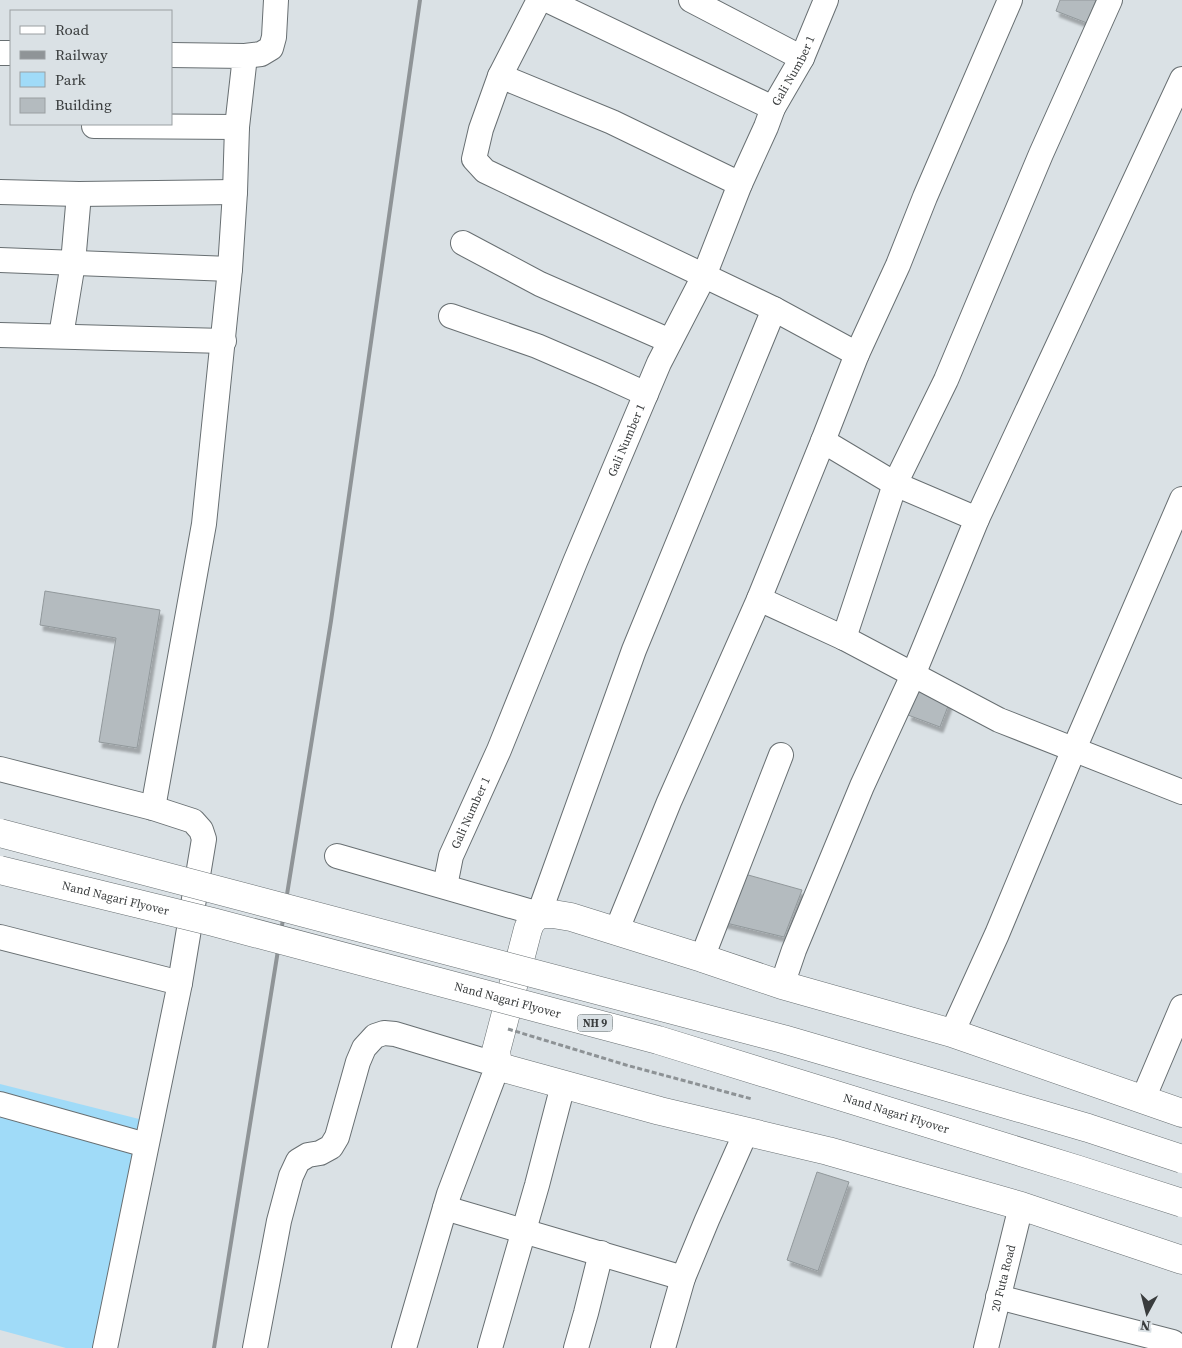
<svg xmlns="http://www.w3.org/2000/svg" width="1182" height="1348" viewBox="0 0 1182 1348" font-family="'Source Serif 4',serif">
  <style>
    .green { fill: #a0dbf8 }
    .building { fill: #b4bbbf; stroke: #91989b; filter: url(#shadow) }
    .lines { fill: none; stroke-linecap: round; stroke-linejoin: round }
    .minor-casing { stroke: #686f72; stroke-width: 26 }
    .tertiary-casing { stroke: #686f72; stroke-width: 29 }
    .minor { stroke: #fff; stroke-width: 24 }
    .tertiary { stroke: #fff; stroke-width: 28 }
    .rail { stroke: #8f9497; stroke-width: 4 }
    .trunk-bridge-casing { stroke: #686f72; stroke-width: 29; stroke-linecap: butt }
    .path-bridge { stroke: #8d9295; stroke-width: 3; stroke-dasharray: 5 2.5; stroke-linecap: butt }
    .trunk-bridge { stroke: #fff; stroke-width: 28 }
    .labels { text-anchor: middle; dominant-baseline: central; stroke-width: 5; stroke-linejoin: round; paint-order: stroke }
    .shield { fill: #dae1e5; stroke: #696e6f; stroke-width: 1 }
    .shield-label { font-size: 11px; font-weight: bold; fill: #393c3d }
    .street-label { font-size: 12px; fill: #393c3d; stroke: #dae1e5 }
  </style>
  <defs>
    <filter id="shadow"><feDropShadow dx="3" dy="5.5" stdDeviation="1" flood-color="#0004"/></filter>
  </defs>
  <rect width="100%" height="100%" fill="#dae1e5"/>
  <!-- green -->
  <path class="green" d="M 0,1084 L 155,1123 L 113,1348 L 66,1348 L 0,1330 Z"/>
  <!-- building -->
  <path class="building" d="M 1060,0 L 1096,0 L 1087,23 L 1056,11 Z
    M 45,591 L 160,610 L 137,748 L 99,742 L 116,638 L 40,625 Z
    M 917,689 L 950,701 L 940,727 L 908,715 Z
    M 741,873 L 802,890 L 784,937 L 722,922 Z
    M 817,1172 L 849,1182 L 818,1271 L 787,1260 Z"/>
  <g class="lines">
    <defs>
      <g id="minor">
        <path d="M 539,0 L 500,76 L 481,129 L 474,159 L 485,171 L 774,309 L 857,354"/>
        <path d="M 547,0 L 773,108"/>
        <path d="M 691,0 L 802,58"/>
        <path d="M 0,53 L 11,53"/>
        <path d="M 245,56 L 261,54 L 271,48 L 274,37 L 276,0"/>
        <path d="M 500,76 L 612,122 L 740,184"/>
        <path d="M 94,126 L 237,127"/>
        <path d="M 0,192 L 79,194 L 235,192"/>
        <path d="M 463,243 L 540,284 L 670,341"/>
        <path d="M 0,260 L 230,269"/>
        <path d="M 451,316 L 537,346 L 602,374 L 646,394"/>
        <path d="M 0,335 L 224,341"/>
        <path d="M 61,336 L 73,263 L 79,194"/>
        <path d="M 823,441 L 895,484 L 977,519"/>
        <path d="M 759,599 L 844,638 L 999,720 L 1182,792"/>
        <path d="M 844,638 L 895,484 L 946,380 L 1041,154 L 1110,0"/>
        <path d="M 0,769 L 153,808 L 193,821 L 201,830 L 204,839 L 180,983 L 105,1348"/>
        <path d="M 153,808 L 204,524 L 230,269 L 235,192 L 237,127 L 245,56 L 171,55"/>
        <path d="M 337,856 L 539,914 L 634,650 L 774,309"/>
        <path id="s1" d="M 445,886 L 451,856 L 499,750 L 575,562 L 659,363 L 704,276 L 740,184 L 766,127 L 773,108 L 802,58 L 826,0"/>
        <path d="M 616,932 L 669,802 L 759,599 L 823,441 L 857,354 L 898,265 L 925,197 L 1010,0"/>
        <path d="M 0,937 L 180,983"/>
        <path d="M 702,958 L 781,755"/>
        <path d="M 782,985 L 794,950 L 862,786 L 913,675 L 977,519 L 1182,79"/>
        <path d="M 952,1033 L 997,934 L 1074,749 L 1182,499"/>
        <path d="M 1143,1099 L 1182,1007"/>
        <path d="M 0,1104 L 146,1145"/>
        <path d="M 445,1208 C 524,1232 604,1254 683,1278"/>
        <path d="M 998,1297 L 1173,1342"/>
        <path d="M 255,1348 L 279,1221 L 291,1176 L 298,1161 L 308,1155 L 320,1153 L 331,1147 L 337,1137 L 358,1062 L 364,1048 L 375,1036 L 384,1033 L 395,1034 L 498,1065 L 449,1194 L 404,1348"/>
        <path d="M 490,1348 L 537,1185 L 563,1085"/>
        <path d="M 576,1348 L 586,1313 L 601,1253"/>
        <path d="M 663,1348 L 683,1278 L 707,1220 L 746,1132"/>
        <path id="s2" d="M 986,1348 L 1021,1206"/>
      </g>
      <path id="tertiary" d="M 1182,1113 L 952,1033 L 782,985 L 702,958 L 571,917 L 553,914 L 539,914 L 531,922 L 528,929 L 496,1051 L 498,1065 L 507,1069 L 660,1111 L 828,1151 L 1021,1206 L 1182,1260"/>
    </defs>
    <!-- minor casing -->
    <use href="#minor" class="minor-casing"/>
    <!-- tertiary casing -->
    <use href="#tertiary" class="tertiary-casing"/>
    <!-- minor -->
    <use href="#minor" class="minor"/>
    <!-- tertiary -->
    <use href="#tertiary" class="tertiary"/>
    <!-- rail -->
    <path class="rail" d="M 214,1348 L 331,621 L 420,0"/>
    <defs>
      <g id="trunk-bridge">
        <path d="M 0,833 L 783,1039 L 1088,1128 L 1182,1159"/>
        <path id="s3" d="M 0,870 L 213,922 L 658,1040 L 1079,1170 L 1182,1203"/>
      </g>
    </defs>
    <!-- trunk-bridge casing -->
    <use href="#trunk-bridge" class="trunk-bridge-casing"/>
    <!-- path-bridge -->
    <path class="path-bridge" d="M 508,1029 L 626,1065 L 752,1099"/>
    <!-- trunk-bridge -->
    <use href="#trunk-bridge" class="trunk-bridge"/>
  </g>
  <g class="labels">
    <!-- shield labels -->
    <rect class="shield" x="577.5" y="1014.5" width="35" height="17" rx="4"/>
    <g class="shield-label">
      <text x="595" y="1023">NH 9</text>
    </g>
    <!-- street labels -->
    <g class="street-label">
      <text stroke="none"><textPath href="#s1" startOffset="888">Gali Number 1</textPath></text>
      <text stroke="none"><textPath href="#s1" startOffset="482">Gali Number 1</textPath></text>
      <text stroke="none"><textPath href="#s1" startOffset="78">Gali Number 1</textPath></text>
      <text stroke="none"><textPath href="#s3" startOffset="119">Nand Nagari Flyover</textPath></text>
      <text stroke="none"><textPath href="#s3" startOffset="524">Nand Nagari Flyover</textPath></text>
      <text stroke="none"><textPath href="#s3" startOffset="929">Nand Nagari Flyover</textPath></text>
      <text stroke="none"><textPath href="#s2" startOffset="72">20 Futa Road</textPath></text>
    </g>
  </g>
  <!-- legend -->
  <rect x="10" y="10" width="162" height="115" fill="#dae1e5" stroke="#9a9fa2"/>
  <rect x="20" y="26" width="25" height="8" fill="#ffffff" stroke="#9a9fa2"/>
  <text x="55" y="35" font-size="15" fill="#393c3d">Road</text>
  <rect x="20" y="51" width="25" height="8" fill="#8f9497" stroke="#9a9fa2"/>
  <text x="55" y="60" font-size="15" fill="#393c3d">Railway</text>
  <rect x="20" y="72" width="25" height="15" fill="#a0dbf8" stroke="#9a9fa2"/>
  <text x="55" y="85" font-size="15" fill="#393c3d">Park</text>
  <rect x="20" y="98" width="25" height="15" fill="#b4bbbf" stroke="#9a9fa2"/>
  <text x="55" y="110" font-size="15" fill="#393c3d">Building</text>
  <!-- north arrow -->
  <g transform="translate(1147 1313) rotate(187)" stroke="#dae1e5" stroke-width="4" paint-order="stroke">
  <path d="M0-4L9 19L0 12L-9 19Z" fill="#393c3d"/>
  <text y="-8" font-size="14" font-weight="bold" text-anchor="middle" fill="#393c3d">N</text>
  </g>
</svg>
